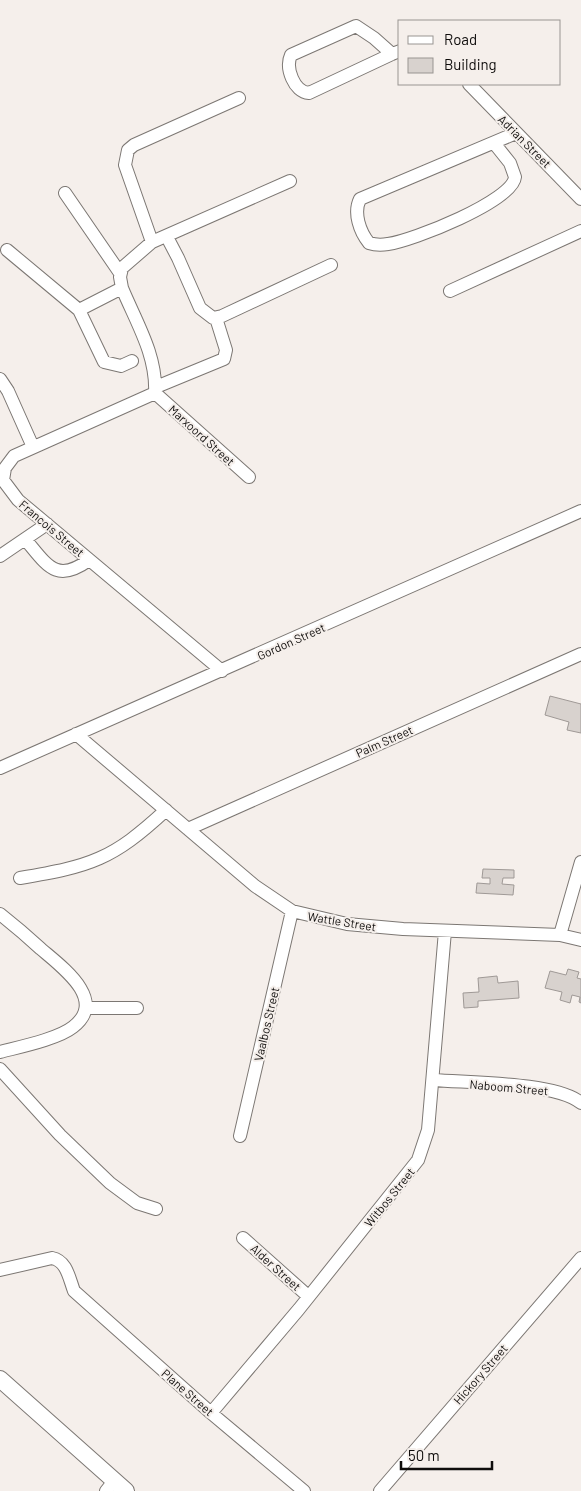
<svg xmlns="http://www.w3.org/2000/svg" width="581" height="1491" viewBox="0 0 581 1491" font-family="Barlow,sans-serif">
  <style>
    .building { fill: #d8d2ce; stroke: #9f9996 }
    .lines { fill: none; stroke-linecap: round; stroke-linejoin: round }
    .minor-casing { stroke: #7c7773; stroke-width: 14 }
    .major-casing { stroke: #7c7773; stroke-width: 18 }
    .minor { stroke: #fff; stroke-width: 12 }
    .major { stroke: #fff; stroke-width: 16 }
    .labels { text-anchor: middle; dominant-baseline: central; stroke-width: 4; stroke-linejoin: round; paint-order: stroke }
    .street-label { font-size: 12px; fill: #0f0d0c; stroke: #f5efeb }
  </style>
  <rect width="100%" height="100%" fill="#f5efeb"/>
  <!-- building -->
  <path class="building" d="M 550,696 L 581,704 L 581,733 L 567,730 L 569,722 L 545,715 Z
    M 483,869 L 514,870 L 514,878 L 503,878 L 502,884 L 514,885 L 513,895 L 476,893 L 477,883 L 490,884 L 490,878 L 482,878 Z
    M 568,969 L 579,972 L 577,978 L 581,979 L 581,1003 L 579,1002 L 580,997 L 572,995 L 570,1003 L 560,1000 L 562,992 L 545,988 L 550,971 L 566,975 Z
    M 497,976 L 498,983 L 518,981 L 519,998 L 478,1001 L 478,1007 L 464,1008 L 463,993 L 479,992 L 478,978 Z"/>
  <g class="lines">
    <defs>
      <path id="minor" d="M 392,54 L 374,38 L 356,26 L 291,55 C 285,68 294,92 309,93 L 392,54 L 400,51
        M 469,84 L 581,199
        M 494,143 L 510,163 L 515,177 C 513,201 412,241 388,244 C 382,245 375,245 369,243 C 360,232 353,213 360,199 L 516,133
        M 65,193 L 120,273
        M 167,237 L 178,258 L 200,308 L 213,318 L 222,316 L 331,265
        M 152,242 L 125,165 L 128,150 L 134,145 L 239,98
        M 7,250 L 79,310 L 122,288
        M 450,291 L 581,231
        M 79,310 L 104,362 L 121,366 L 132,361
        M 0,379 L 8,391 L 33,447
        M 156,387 L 224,359 L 226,350 L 216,318
        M 155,393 L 14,456 L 5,468 L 3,480 L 18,500 L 222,671
        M 155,393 C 157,355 136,322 122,288 L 120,277 L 122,268 L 152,242 L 290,181
        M 155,393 L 249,477
        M 25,539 C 47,565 56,584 89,560
        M 0,556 L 47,524
        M 76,734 L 255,886 L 292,911 L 347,924 L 403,929 L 560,935 L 581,940
        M 0,768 L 581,511
        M 188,829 L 581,654
        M 20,878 C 91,866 112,860 166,810
        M 0,914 C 14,925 28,937 41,949 C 62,967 108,1000 73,1027 C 58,1039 19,1047 0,1052
        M 560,935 L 581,862
        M 86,1008 L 137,1008
        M 0,1069 L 60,1135 L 110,1183 L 137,1203 L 156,1209
        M 434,1080 C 469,1083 556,1082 581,1103
        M 240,1136 L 292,911
        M 243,1238 L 308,1296
        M 0,1270 L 52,1258 C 67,1261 69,1278 74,1291 L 211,1413 L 304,1491
        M 211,1413 L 299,1309 L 418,1160 L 428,1130 L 445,931
        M 106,1491 L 114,1481
        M 380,1491 L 581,1258"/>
      <path id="major" d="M 0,1379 L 126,1491"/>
    </defs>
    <!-- minor casing -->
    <use href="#minor" class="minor-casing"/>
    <!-- major casing -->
    <use href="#major" class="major-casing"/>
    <!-- minor -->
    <use href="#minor" class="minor"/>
    <!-- major -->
    <use href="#major" class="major"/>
  </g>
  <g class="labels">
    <!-- street labels -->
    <g class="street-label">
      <text transform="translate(525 141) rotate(45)">Adrian Street</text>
      <text transform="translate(202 435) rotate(42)">Marxoord Street</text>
      <text transform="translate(52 528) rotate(40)">Francois Street</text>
      <text transform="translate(291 641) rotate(-24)">Gordon Street</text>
      <text transform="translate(384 741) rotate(-24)">Palm Street</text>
      <text transform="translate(342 921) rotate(9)">Wattle Street</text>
      <text transform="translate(266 1024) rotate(-77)">Vaalbos Street</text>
      <text transform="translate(509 1087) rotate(5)">Naboom Street</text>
      <text transform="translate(389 1197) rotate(-51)">Witbos Street</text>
      <text transform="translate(276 1267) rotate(42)">Alder Street</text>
      <text transform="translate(480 1374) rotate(-49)">Hickory Street</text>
      <text transform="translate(188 1392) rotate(41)">Plane Street</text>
    </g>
  </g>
  <!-- legend -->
  <rect x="398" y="20" width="162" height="65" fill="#f5efeb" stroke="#999592"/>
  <rect x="408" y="36" width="25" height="8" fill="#ffffff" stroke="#999592"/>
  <text x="444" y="45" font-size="15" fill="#0f0d0c">Road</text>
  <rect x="408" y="58" width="25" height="15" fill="#d8d2ce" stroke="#999592"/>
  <text x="444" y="70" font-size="15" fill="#0f0d0c">Building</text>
  <!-- scale -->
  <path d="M401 1461v8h91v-8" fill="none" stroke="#0f0d0c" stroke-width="2.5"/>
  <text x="408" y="1461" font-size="15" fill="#0f0d0c" stroke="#f5efeb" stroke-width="4" paint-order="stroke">50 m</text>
</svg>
